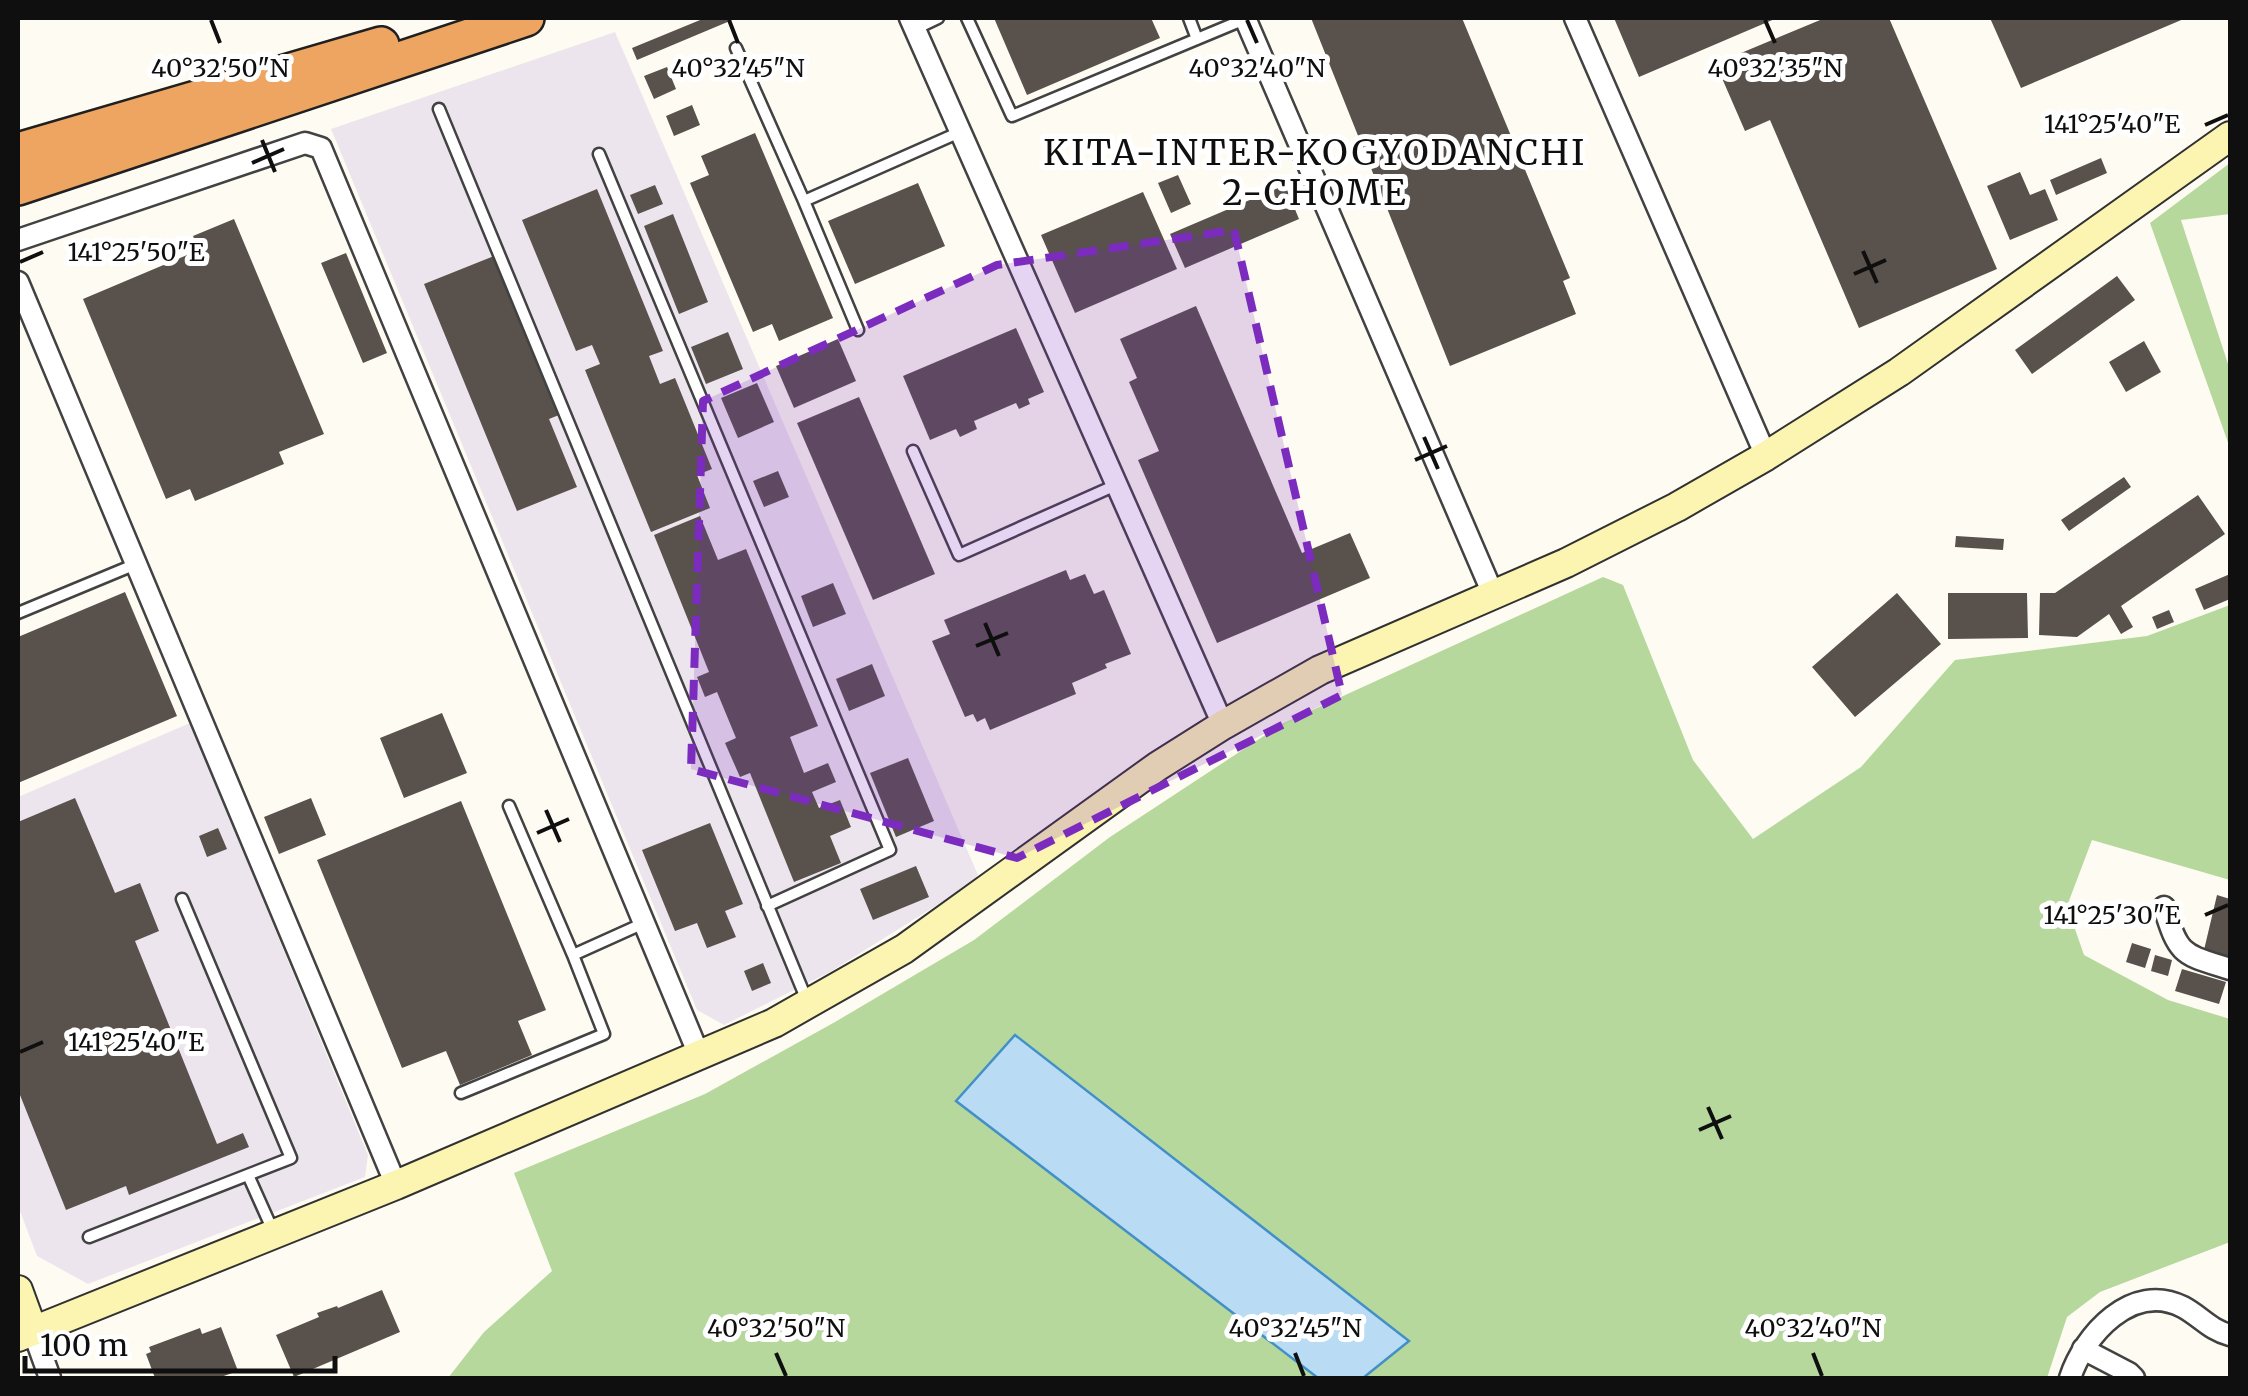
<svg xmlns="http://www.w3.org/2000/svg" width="2248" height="1396" viewBox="0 0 2248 1396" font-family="Merriweather,serif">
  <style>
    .industrial { fill: #ede5ed }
    .forest { fill: #b6d89d }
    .water { fill: #b9dcf4; stroke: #4390c8; stroke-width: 2.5 }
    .building { fill: #58514c }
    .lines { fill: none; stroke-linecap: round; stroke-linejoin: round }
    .lane-casing { stroke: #424242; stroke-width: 15 }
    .street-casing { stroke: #424242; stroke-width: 25 }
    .secondary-casing { stroke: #313131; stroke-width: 32 }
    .highway-casing { stroke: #202020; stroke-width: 40 }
    .lane { stroke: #fff; stroke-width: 10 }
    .street { stroke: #fff; stroke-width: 20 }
    .secondary { stroke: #fbf5b1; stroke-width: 28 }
    .highway { stroke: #eea561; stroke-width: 35 }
    .marked { fill: #7b2cbf; fill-opacity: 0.2; stroke: #7b2cbf; stroke-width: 8; stroke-dasharray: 20 12; stroke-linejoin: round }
    .ticks { fill: none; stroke: #0f0f0f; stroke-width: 4 }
    .labels { text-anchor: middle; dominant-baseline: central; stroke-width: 10; stroke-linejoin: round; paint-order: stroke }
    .neighbourhood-label { font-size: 35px; letter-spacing: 2.5px; fill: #0f0f0f; stroke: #fff }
    .ticks-label { font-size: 25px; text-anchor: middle; fill: #0f0f0f; stroke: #fff; stroke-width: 10; stroke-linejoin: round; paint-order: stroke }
  </style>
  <rect width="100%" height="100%" fill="#fefcf2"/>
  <!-- industrial -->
  <path class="industrial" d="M 615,32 L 978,875 L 969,885 L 830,972 L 724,1025 L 697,1010 L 331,129 Z
    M 190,723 L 368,1155 L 365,1177 L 88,1284 L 37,1256 L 18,1206 L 18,797 Z"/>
  <!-- forest -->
  <path class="forest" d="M 2230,163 L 2230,214 L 2181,220 L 2230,370 L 2230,448 L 2150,223 Z
    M 1603,577 L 1623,585 L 1693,760 L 1753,839 L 1861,767 L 1955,660 L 2147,636 L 2230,605 L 2230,880 L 2092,840 L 2067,906 L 2084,955 L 2168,1000 L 2230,1019 L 2230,1242 L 2100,1292 L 2067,1317 L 2047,1378 L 1363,1378 L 1408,1342 L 957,1102 L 1318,1378 L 448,1378 L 484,1332 L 552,1271 L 514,1173 L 705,1094 L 835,1022 L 974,940 L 1110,837 L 1282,724 Z"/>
  <!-- water -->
  <path class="water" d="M 1015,1035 L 1409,1341 L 1363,1378 L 1318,1378 L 956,1101 Z"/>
  <!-- building -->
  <path class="building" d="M 705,18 L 737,18 L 637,60 L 632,48 Z
    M 994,18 L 1151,18 L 1160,38 L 1027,95 Z
    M 1311,18 L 1462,18 L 1570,278 L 1563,281 L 1576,314 L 1450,366 Z
    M 1614,18 L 1777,18 L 1639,77 Z
    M 1825,18 L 1889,18 L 1997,269 L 1859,328 L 1770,120 L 1745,131 L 1718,69 L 1743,58 L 1741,53 Z
    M 1990,18 L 2186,18 L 2021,88 Z
    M 667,67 L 676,89 L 654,99 L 644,76 Z
    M 692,105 L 700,125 L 674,136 L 666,116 Z
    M 755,133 L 833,318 L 779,341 L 772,324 L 753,332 L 690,183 L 709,175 L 701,156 Z
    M 2101,158 L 2107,173 L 2056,195 L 2050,180 Z
    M 2020,172 L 2030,195 L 2045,189 L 2058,220 L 2010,240 L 1987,186 Z
    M 1178,175 L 1191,204 L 1171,213 L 1158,183 Z
    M 918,183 L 945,246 L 855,284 L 828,221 Z
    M 655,185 L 663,204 L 638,214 L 630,195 Z
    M 1285,185 L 1299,219 L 1185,268 L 1170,234 Z
    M 597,189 L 663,351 L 649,356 L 660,384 L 675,378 L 712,469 L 697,475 L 710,508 L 651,532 L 585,370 L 600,364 L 592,345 L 576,351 L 522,220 Z
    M 1143,192 L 1177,269 L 1075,313 L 1041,235 Z
    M 673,214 L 708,302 L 679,314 L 644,226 Z
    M 234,219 L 324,434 L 279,452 L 284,464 L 195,501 L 190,489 L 166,499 L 83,299 L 199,250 L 193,236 Z
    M 346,253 L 387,353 L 363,363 L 321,263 Z
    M 494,256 L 559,415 L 549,419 L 577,487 L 517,511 L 424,284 Z
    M 2117,276 L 2135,300 L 2032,374 L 2015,350 Z
    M 1196,306 L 1302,553 L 1350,533 L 1370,578 L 1217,643 L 1138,460 L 1159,451 L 1129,382 L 1137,378 L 1120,339 Z
    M 1016,328 L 1044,392 L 1028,399 L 1030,404 L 1019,409 L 1016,403 L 974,421 L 977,429 L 960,437 L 956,429 L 930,440 L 903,376 Z
    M 728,332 L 743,369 L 706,384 L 691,347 Z
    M 838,339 L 856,381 L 794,408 L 776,366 Z
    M 2144,341 L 2161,372 L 2126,392 L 2109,362 Z
    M 757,383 L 774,422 L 738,438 L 721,398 Z
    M 859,397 L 935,574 L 873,600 L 797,423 Z
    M 778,471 L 789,497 L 764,507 L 753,481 Z
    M 2124,477 L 2131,487 L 2069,531 L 2061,520 Z
    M 2198,495 L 2225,534 L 2121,606 L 2133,627 L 2121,634 L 2109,614 L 2077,637 L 2039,635 L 2040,593 L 2055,593 Z
    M 700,516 L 718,560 L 746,549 L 818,726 L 790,737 L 804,773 L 828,763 L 836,782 L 812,792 L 819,808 L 840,800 L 851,827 L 830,836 L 841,863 L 794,882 L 750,773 L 740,777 L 725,743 L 736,738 L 717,692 L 705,697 L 697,677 L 709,672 L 654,535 Z
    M 1956,536 L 2004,539 L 2003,550 L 1955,547 Z
    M 1066,570 L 1070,580 L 1085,574 L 1094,594 L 1104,590 L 1131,654 L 1105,664 L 1107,668 L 1072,683 L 1076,694 L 990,730 L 985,718 L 977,722 L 973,714 L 965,717 L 932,641 L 950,634 L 944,620 Z
    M 2230,574 L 2230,599 L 2204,610 L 2195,589 Z
    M 833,583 L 846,614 L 813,627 L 801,596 Z
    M 125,592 L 177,716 L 18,783 L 18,637 Z
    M 1897,593 L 1941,644 L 1855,717 L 1812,667 Z
    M 1948,593 L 2027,593 L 2028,638 L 1948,639 Z
    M 2169,610 L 2174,622 L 2157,629 L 2152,617 Z
    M 872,664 L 885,696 L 849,711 L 836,679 Z
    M 442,713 L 467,773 L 404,798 L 380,738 Z
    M 908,758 L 934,821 L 896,837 L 870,773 Z
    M 75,798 L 115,893 L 140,883 L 159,931 L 135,941 L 217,1144 L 243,1133 L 249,1147 L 129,1195 L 126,1186 L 66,1210 L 18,1090 L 18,822 Z
    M 311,798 L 326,835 L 279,854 L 264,817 Z
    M 461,801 L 546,1010 L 518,1021 L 532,1055 L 460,1085 L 446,1051 L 402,1068 L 317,860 Z
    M 710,823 L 743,904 L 725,911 L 736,937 L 707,948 L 697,923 L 675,931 L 642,850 Z
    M 218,828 L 227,849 L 207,857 L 199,836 Z
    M 916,866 L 929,897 L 873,920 L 860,889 Z
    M 2217,895 L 2230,899 L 2230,957 L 2204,950 Z
    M 2132,943 L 2151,949 L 2145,968 L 2126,962 Z
    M 2155,955 L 2172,960 L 2168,976 L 2151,971 Z
    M 763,963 L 771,983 L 752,991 L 744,971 Z
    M 2182,969 L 2226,982 L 2219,1004 L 2175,991 Z
    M 382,1290 L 400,1332 L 294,1377 L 276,1335 L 319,1317 L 317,1313 L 337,1306 L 338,1308 Z
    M 221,1327 L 238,1371 L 218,1378 L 155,1378 L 146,1354 L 151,1352 L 149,1347 L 200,1328 L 202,1334 Z"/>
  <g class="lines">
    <defs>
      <path id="lane" d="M 967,18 L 1012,116 L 1245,19
        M 1189,18 L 1197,39
        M 915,29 L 938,18
        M 736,48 L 804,201 L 960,132
        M 439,109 L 808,1003
        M 599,154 L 890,850 L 767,906
        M 804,201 L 858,330
        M 913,451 L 959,555 L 1116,485
        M 18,613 L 136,564
        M 509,806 L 573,955 L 644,923
        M 461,1093 L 604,1034 L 573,955
        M 248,1175 L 274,1233
        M 89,1237 L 291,1158 L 182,899"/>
      <path id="street" d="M 910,18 L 1223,725
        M 1245,18 L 1493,594
        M 1575,18 L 1766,456
        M 18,240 L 305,143 L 321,148 L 699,1055
        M 18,282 L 396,1185
        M 2164,907 C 2179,957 2183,954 2230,969
        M 33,1331 L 50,1378
        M 2083,1349 L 2129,1373 L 2134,1378
        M 2070,1378 C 2084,1335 2132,1281 2183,1307 C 2200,1316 2210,1330 2230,1335"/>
      <path id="secondary" d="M 18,1290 L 33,1331
        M 18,1337 L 396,1185 L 774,1023 L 904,949 L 1158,766 L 1223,725 L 1320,670 L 1566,563 L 1677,507 L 1766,456 L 1899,372 L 2230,136"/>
      <path id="highway" d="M 18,151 L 381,45
        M 18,187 L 526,18"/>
    </defs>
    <!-- lane casing -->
    <use href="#lane" class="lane-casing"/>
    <!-- street casing -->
    <use href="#street" class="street-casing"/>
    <!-- secondary casing -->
    <use href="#secondary" class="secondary-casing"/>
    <!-- highway casing -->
    <use href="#highway" class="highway-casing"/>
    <!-- lane -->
    <use href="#lane" class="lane"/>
    <!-- street -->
    <use href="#street" class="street"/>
    <!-- secondary -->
    <use href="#secondary" class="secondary"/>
    <!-- highway -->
    <use href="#highway" class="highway"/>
  </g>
  <!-- marked area -->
  <path class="marked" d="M 1234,230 L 1342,695 L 1017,858 L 691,769 L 703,401 L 997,265 Z"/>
  <!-- ticks -->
  <path class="ticks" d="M 211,20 L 220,43M 729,20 L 738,43M 1247,20 L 1257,43M 1765,20 L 1775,43M 2205,125 L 2228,115M 262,140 L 275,172M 252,163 L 284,149M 1863,251 L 1877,283M 20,262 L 43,252M 1854,274 L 1886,260M 1424,437 L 1438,469M 1415,460 L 1447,446M 985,623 L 999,656M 976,646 L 1008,633M 546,810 L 560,842M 537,833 L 569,819M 2205,915 L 2228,905M 20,1052 L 43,1042M 1708,1107 L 1722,1139M 1699,1130 L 1731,1116M 776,1353 L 786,1376M 1295,1353 L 1304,1376M 1813,1353 L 1822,1376"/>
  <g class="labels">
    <!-- neighbourhood labels -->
    <g class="neighbourhood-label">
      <text x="1315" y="153">KITA-INTER-KOGYODANCHI<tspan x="1315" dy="40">2-CHOME</tspan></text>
    </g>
  </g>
  <g class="ticks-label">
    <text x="220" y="77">40°32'50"N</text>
    <text x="738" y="77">40°32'45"N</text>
    <text x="1257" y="77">40°32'40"N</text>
    <text x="1775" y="77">40°32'35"N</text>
    <text x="2112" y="133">141°25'40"E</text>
    <text x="136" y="261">141°25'50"E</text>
    <text x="2112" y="924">141°25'30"E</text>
    <text x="136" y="1051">141°25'40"E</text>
    <text x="776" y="1337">40°32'50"N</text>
    <text x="1295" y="1337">40°32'45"N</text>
    <text x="1813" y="1337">40°32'40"N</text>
  </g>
  <!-- border -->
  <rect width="2248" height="1396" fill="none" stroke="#0f0f0f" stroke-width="40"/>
  <!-- scale -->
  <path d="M25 1356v15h310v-15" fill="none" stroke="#0f0f0f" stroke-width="5"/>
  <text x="40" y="1356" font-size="30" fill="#0f0f0f" stroke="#ffffff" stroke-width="8" paint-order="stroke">100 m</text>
</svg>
